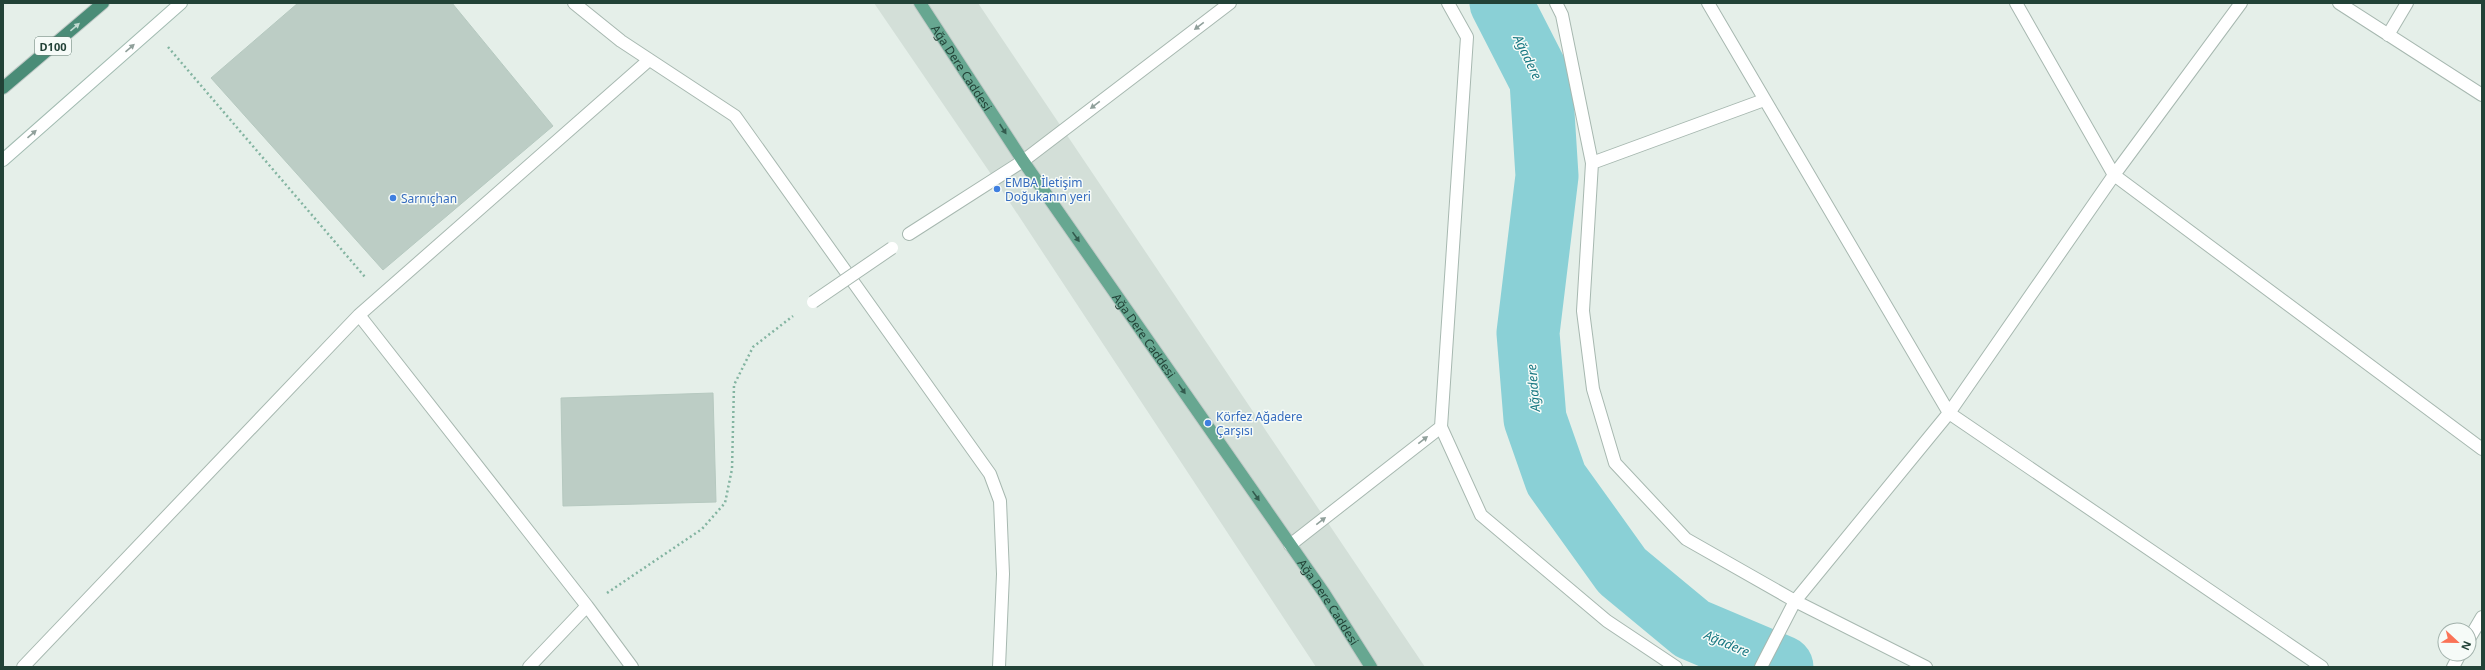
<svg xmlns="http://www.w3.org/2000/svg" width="2485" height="670" viewBox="0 0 2485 670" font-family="'Noto Sans',sans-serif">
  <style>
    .built { fill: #d3dfd8 }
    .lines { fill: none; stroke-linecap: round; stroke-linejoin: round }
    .river { stroke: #8ad0d6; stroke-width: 63 }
    .building { fill: #bccdc5; stroke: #b6c9c0 }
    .pedestrian-casing { stroke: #a7b8b0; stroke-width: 14 }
    .minor-casing { stroke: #a7b8b0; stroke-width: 14 }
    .secondary-casing { stroke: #a2bbb1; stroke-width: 14 }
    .primary-casing { stroke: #c1cac7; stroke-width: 14 }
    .trunk-casing { stroke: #c1cac7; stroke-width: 14 }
    .path { stroke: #83b4a1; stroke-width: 2.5; stroke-dasharray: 2 3; stroke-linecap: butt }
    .pedestrian { stroke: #fff; stroke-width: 12 }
    .minor { stroke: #fff; stroke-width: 12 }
    .secondary { stroke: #fff; stroke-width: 12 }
    .primary { stroke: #67a791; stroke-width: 12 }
    .trunk { stroke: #4a8c77; stroke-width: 12 }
    .pedestrian-bridge-casing { stroke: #a7b8b0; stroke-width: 14; stroke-linecap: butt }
    .pedestrian-bridge { stroke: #fff; stroke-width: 12 }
    .oneway { fill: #90a09b }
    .oneway2 { fill: #c2dad1 }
    .oneway3 { fill: #335b4e }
    .shop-dot { fill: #3f7fe0; stroke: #f6fbf8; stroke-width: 1.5 }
    .labels { text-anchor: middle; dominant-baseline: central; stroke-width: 3; stroke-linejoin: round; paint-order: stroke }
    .shield { fill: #f6fbf8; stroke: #627a71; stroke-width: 1 }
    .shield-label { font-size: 11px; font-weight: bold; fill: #224237 }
    .street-label { font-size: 12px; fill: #224237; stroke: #f6fbf8 }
    .shop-label { font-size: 12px; fill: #366cbe; stroke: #f6fbf8; text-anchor: start }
    .water-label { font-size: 13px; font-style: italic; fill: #187882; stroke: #f6fbf8 }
  </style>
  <rect width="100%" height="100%" fill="#e5efe9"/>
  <!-- built -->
  <path class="built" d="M 874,3 L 978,3 L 1425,667 L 1316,667 L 995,180 Z"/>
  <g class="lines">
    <!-- river -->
    <path class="river" d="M 1501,3 L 1541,81 L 1547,176 L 1528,333 L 1535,419 L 1556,479 L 1622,571 L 1692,629 L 1782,667"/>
  </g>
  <!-- building -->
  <path class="building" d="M 298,3 L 452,3 L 553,126 L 383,270 L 211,78 Z
    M 713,393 L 716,502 L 563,506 L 561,398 Z"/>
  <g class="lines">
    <defs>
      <path id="pedestrian" d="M 909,234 L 1023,161"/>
      <path id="minor" d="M 574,3 L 621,41 L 735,116 L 990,474 L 1000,501 L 1003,574 L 999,667
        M 1448,3 L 1467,37 L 1441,427 L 1481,515 L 1607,621 L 1676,667
        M 1556,3 L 1562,15 L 1592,163 L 1583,311 L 1593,389 L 1615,463 L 1686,539 L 1795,601 L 1926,667
        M 1708,3 L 1949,413 L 2322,667
        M 2016,3 L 2114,175 L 2482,449
        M 2339,3 L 2482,95
        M 2388,35 L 2407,3
        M 1023,161 L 1230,3
        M 1592,163 L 1764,100
        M 359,315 L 649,60
        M 1290,545 L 1441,427
        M 2469,639 L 2482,617
        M 23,667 L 359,315 L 587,606 L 632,667
        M 529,667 L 587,606
        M 1761,667 L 1795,601 L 1949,413 L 2114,175 L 2241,3
        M 2453,667 L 2460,654"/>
      <path id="secondary" d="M 3,160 L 181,3"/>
      <g id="primary">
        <path id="s1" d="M 920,3 L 1023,161 L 1324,593 L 1371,667"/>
      </g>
      <path id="trunk" d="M 3,88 L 103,3"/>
    </defs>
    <!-- pedestrian casing -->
    <use href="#pedestrian" class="pedestrian-casing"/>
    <!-- minor casing -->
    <use href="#minor" class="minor-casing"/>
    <!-- secondary casing -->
    <use href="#secondary" class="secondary-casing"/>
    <!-- primary casing -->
    <use href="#primary" class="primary-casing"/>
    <!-- trunk casing -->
    <use href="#trunk" class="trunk-casing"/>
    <!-- path -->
    <path class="path" d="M 168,47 L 365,277
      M 607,593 L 702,529 L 725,503 L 732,469 L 734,385 L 753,347 L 793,316"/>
    <!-- pedestrian -->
    <use href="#pedestrian" class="pedestrian"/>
    <!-- minor -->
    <use href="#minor" class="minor"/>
    <!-- secondary -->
    <use href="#secondary" class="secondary"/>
    <!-- primary -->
    <use href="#primary" class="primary"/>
    <!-- trunk -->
    <use href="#trunk" class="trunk"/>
    <defs>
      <path id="pedestrian-bridge" d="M 813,302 L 892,248"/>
    </defs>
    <!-- pedestrian-bridge casing -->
    <use href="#pedestrian-bridge" class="pedestrian-bridge-casing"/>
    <!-- pedestrian-bridge -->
    <use href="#pedestrian-bridge" class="pedestrian-bridge"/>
  </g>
  <!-- one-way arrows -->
  <defs><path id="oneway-solid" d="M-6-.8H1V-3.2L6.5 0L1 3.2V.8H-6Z"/></defs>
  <g class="oneway">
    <use href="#oneway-solid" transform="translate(1199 26) rotate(143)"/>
    <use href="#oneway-solid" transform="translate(130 48) rotate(-41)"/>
    <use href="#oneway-solid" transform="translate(1095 105) rotate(143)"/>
    <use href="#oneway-solid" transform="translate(32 134) rotate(-41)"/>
    <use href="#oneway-solid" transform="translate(1423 440) rotate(-38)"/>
    <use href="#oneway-solid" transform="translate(1321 521) rotate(-38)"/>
  </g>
  <use class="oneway2" href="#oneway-solid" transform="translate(75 27) rotate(-40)"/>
  <g class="oneway3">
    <use href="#oneway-solid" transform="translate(1003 129) rotate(57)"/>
    <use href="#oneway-solid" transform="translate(1076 237) rotate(55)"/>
    <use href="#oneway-solid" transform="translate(1182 389) rotate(55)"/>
    <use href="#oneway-solid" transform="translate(1256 496) rotate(55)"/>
  </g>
  <!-- markers -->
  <g class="shop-dot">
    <circle cx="997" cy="189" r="4"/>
    <circle cx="393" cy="198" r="4"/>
    <circle cx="1208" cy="423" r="4"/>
  </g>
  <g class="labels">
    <!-- shield labels -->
    <rect class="shield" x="35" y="37" width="36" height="18" rx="3"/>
    <g class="shield-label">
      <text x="53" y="46">D100</text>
    </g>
    <!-- street labels -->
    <g class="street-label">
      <text stroke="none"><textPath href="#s1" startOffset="77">Ağa Dere Caddesi</textPath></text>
      <text stroke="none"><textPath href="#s1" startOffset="401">Ağa Dere Caddesi</textPath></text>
      <text stroke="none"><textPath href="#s1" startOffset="725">Ağa Dere Caddesi</textPath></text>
    </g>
    <!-- shop labels -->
    <g class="shop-label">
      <text x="1005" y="182">EMBA İletişim<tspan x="1005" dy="14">Doğukanın yeri</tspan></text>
      <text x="401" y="198">Sarnıçhan</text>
      <text x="1216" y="416">Körfez Ağadere<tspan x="1216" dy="14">Çarşısı</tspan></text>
    </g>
    <!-- water labels -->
    <g class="water-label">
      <text transform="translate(1528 57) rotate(64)">Ağadere</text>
      <text transform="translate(1533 388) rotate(-95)">Ağadere</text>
      <text transform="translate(1727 643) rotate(23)">Ağadere</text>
    </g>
  </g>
  <!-- border -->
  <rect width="2485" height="670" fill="none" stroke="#224237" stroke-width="8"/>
  <!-- north arrow -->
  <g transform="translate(2457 642) rotate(112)"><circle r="19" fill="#f6fbf8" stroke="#a1b1ab"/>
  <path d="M0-3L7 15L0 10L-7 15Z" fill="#fa7357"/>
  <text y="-6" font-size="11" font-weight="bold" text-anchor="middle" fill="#224237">N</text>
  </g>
</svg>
